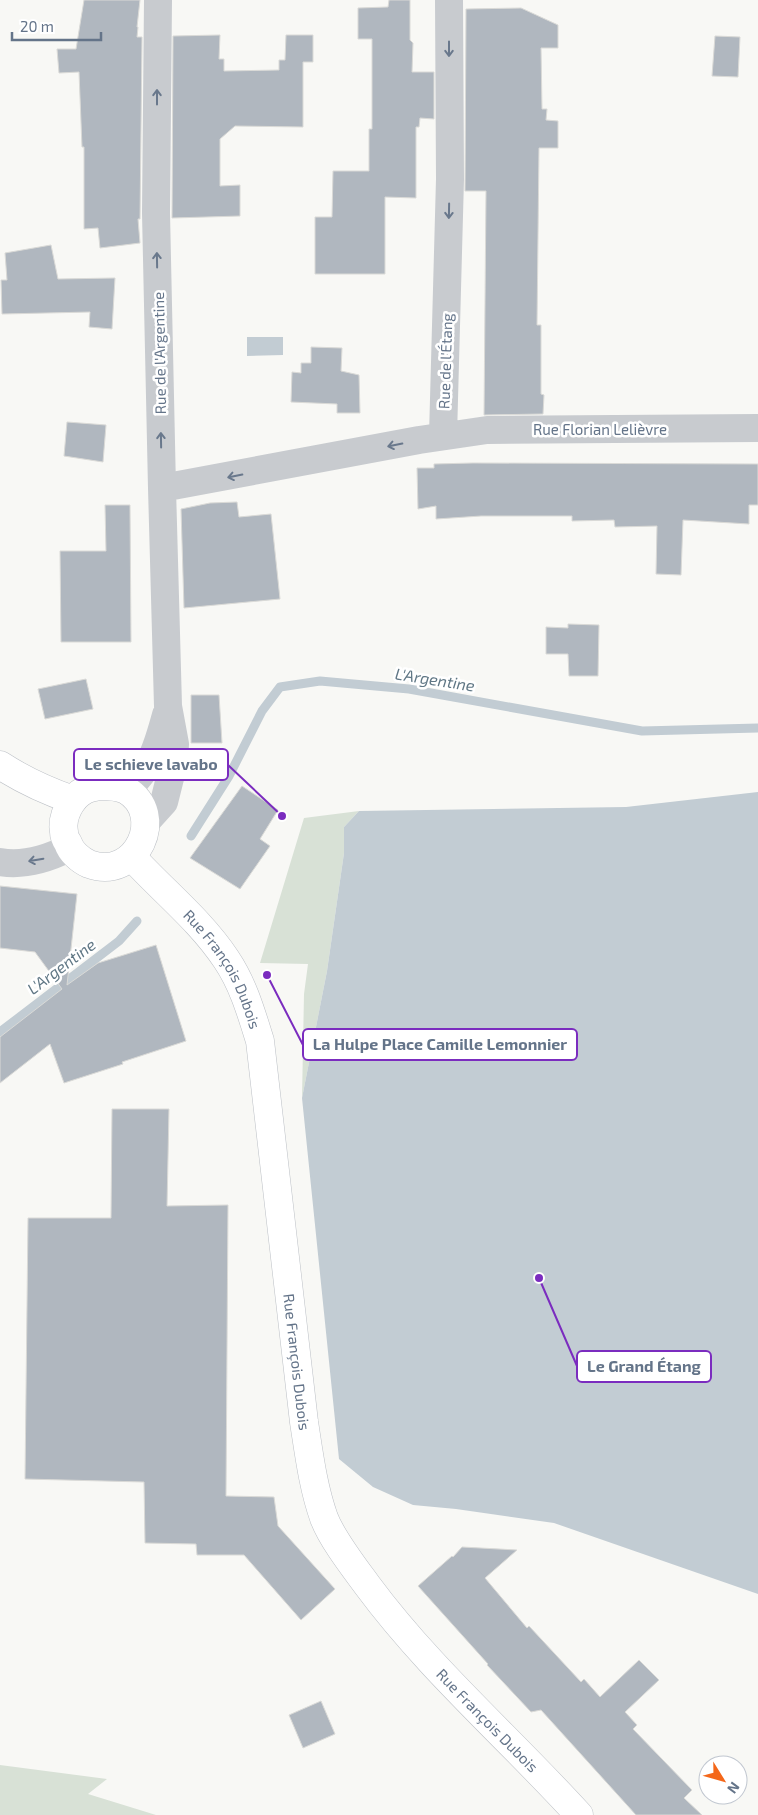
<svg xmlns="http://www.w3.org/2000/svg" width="758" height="1815" viewBox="0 0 758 1815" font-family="'Exo 2',sans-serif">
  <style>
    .green { fill: #d8e1d6 }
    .water { fill: #c2ccd3 }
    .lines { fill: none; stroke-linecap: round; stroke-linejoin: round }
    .stream { stroke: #c2ccd3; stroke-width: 9 }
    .building { fill: #b0b7bf; stroke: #dadad7 }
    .secondary-casing { stroke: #bcc0c6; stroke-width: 29 }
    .street { stroke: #c8cbcf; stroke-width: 28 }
    .secondary { stroke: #fff; stroke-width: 28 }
    .oneway { stroke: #69788c }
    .labels { text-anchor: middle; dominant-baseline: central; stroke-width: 5; stroke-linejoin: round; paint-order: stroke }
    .street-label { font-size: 15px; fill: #647489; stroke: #fff }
    .water-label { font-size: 16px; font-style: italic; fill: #607785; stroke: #fff }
    .leader { fill: none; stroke: #7b2cbf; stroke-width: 2 }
    .callout-dot { fill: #7b2cbf; stroke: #fff; stroke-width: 2 }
    .callout { fill: #fff; stroke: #7b2cbf; stroke-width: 2 }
    .callout-label { font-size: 16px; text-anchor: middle; font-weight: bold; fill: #647489 }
  </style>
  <rect width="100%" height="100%" fill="#f8f8f5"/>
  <!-- green -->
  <path class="green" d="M 359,811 L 344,827 L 344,853 L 327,971 L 302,1098 L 304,994 L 308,964 L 260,963 L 304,818 Z
    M 0,1765 L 107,1779 L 88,1794 L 156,1815 L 0,1815 Z"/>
  <!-- water -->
  <path class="water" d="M 247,337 L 283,337 L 283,355 L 247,356 Z
    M 758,792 L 758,1594 L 554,1523 L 456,1509 L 413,1505 L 373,1487 L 339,1459 L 302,1098 L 327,971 L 344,853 L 344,827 L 359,811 L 626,807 Z"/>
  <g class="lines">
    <!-- stream -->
    <path class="stream" d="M 191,836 L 229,776 L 262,711 L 280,687 L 320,681 L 409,689 L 642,731 L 758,728
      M 0,1032 L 119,941 L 137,921"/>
  </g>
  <!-- building -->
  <path class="building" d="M 84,0 L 140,0 L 137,27 L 138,27 L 137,37 L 142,37 L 140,219 L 138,219 L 140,243 L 100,248 L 98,228 L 84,229 L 84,147 L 82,147 L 79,72 L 59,73 L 57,49 L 76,49 Z
    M 389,0 L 410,0 L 410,40 L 413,43 L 412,72 L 434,72 L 434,119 L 420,118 L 419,127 L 416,127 L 416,198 L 385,197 L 385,274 L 315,274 L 315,217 L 332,217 L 333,171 L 369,171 L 369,129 L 372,129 L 372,39 L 358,39 L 358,8 L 388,7 Z
    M 521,8 L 558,25 L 558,48 L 541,48 L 542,109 L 547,109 L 546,120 L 558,121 L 558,148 L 539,148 L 537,325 L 541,325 L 541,394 L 544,395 L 543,414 L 484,415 L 486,191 L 465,191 L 466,9 Z
    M 220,35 L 219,59 L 224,59 L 224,71 L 279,70 L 279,60 L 285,60 L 286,35 L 313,35 L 313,62 L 303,62 L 303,127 L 235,126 L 220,139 L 220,186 L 240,185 L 240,216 L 172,218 L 173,36 Z
    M 715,36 L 740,37 L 738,77 L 712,76 Z
    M 51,245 L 58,279 L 115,278 L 112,329 L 89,327 L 90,312 L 2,314 L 1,280 L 7,280 L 5,253 Z
    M 311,347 L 342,348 L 341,371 L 359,375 L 360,413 L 337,413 L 337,404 L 291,402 L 292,372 L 301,373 L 301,363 L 311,363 Z
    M 67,422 L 106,425 L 103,462 L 64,456 Z
    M 473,463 L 758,464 L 758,505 L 749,505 L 749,524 L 683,520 L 681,575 L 656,574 L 657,526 L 615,527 L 614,520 L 572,521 L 572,516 L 481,516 L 436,519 L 436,506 L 418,509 L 417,468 L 434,468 L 434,464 Z
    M 237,502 L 239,517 L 271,514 L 280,599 L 184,608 L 181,509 L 210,503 Z
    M 105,505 L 130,505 L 131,642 L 61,642 L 60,551 L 106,551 Z
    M 568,624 L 599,625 L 598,676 L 569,676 L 568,654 L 546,654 L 546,627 L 568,628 Z
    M 86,679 L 93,709 L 45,719 L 38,689 Z
    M 191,695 L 219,695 L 222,743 L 191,743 Z
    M 242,786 L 278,810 L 260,839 L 270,846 L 240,889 L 190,858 Z
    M 0,886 L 77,894 L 67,985 L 98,963 L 156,945 L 186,1041 L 122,1062 L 123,1064 L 64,1083 L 50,1044 L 0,1083 L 0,1037 L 62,989 L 35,952 L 0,948 Z
    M 112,1109 L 169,1109 L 167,1206 L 228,1205 L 226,1496 L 274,1497 L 278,1526 L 335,1589 L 301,1620 L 244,1555 L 197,1555 L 196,1544 L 145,1543 L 144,1482 L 25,1479 L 28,1218 L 111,1218 Z
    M 462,1547 L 517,1550 L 485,1578 L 527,1628 L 529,1626 L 581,1682 L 584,1679 L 600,1697 L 639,1660 L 659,1680 L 625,1712 L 637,1725 L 633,1729 L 692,1790 L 684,1798 L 702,1815 L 636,1815 L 541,1710 L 531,1712 L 487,1665 L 488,1664 L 418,1586 L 452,1556 L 453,1557 Z
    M 321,1701 L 335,1734 L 303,1748 L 289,1715 Z"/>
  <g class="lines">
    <defs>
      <g id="secondary">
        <path d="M 0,765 C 23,780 47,791 73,800"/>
        <path d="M 100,786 C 109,786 118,786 126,790 C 167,814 137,882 89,864 C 80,860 71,852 68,843 C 66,840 64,836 64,832 C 61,817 71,797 85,790 C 89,788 95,787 100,786 Z"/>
        <path id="s1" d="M 132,857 C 163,891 200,920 226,959 C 243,984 251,1012 260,1041 L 304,1422 C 309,1454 313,1487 324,1518 C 332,1539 353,1566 367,1585 C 429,1669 509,1738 579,1815"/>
      </g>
    </defs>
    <!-- secondary casing -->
    <use href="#secondary" class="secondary-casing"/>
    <!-- street -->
    <path class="street" d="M 443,436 L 450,179 L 449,0
      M 162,488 L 419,440 L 487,430 L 758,428
      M 127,790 C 152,766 157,748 166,715
      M 145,823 L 164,802 L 174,762 L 175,744 L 168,706 L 162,488 L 156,213 L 158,0
      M 0,862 C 23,866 49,858 69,848"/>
    <!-- secondary -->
    <use href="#secondary" class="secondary"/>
  </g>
  <!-- one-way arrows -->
  <defs><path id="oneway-shaft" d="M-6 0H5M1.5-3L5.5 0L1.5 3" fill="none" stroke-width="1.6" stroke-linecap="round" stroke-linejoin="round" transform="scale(1.25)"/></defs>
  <g class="oneway">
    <use href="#oneway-shaft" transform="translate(449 49) rotate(90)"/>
    <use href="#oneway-shaft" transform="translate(157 97) rotate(-90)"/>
    <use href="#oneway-shaft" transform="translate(449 211) rotate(91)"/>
    <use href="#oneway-shaft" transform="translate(157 260) rotate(-91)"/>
    <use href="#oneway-shaft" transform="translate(161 440) rotate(-91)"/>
    <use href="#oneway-shaft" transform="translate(395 445) rotate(169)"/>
    <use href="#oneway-shaft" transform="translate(235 476) rotate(169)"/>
    <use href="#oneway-shaft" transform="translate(36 860) rotate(170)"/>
  </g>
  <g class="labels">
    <!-- street labels -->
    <g class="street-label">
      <text transform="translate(159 353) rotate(-91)">Rue de l'Argentine</text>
      <text transform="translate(445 361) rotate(-88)">Rue de l'Étang</text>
      <text x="600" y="429">Rue Florian Lelièvre</text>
      <text stroke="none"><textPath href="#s1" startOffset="146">Rue François Dubois</textPath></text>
      <text stroke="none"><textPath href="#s1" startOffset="551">Rue François Dubois</textPath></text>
      <text stroke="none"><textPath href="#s1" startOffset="971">Rue François Dubois</textPath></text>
    </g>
    <!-- water labels -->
    <g class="water-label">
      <text transform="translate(435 679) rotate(9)">L'Argentine</text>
      <text transform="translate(61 966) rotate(-37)">L'Argentine</text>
    </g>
  </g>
  <!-- callouts -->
  <path class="leader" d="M282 816L228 765M267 975L303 1045M539 1278L577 1366"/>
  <g class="callout-dot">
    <circle cx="282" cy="816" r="5"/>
    <circle cx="267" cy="975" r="5"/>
    <circle cx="539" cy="1278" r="5"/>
  </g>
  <g class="callout">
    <rect x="74" y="749" width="154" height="31" rx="5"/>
    <rect x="303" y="1029" width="274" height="31" rx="5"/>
    <rect x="577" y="1351" width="134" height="31" rx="5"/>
  </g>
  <g class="callout-label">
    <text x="151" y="770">Le schieve lavabo</text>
    <text x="440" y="1050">La Hulpe Place Camille Lemonnier</text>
    <text x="644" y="1372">Le Grand Étang</text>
  </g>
  <!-- north arrow -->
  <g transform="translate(723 1780) rotate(127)"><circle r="24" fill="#ffffff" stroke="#c1c7d0"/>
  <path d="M0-4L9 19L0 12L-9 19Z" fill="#f46719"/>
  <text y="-8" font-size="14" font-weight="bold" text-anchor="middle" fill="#647489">N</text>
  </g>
  <!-- scale -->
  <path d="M12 32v8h89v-8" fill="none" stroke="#647489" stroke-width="2.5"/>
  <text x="20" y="32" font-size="15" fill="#647489" stroke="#ffffff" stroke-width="4" paint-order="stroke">20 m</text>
</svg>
